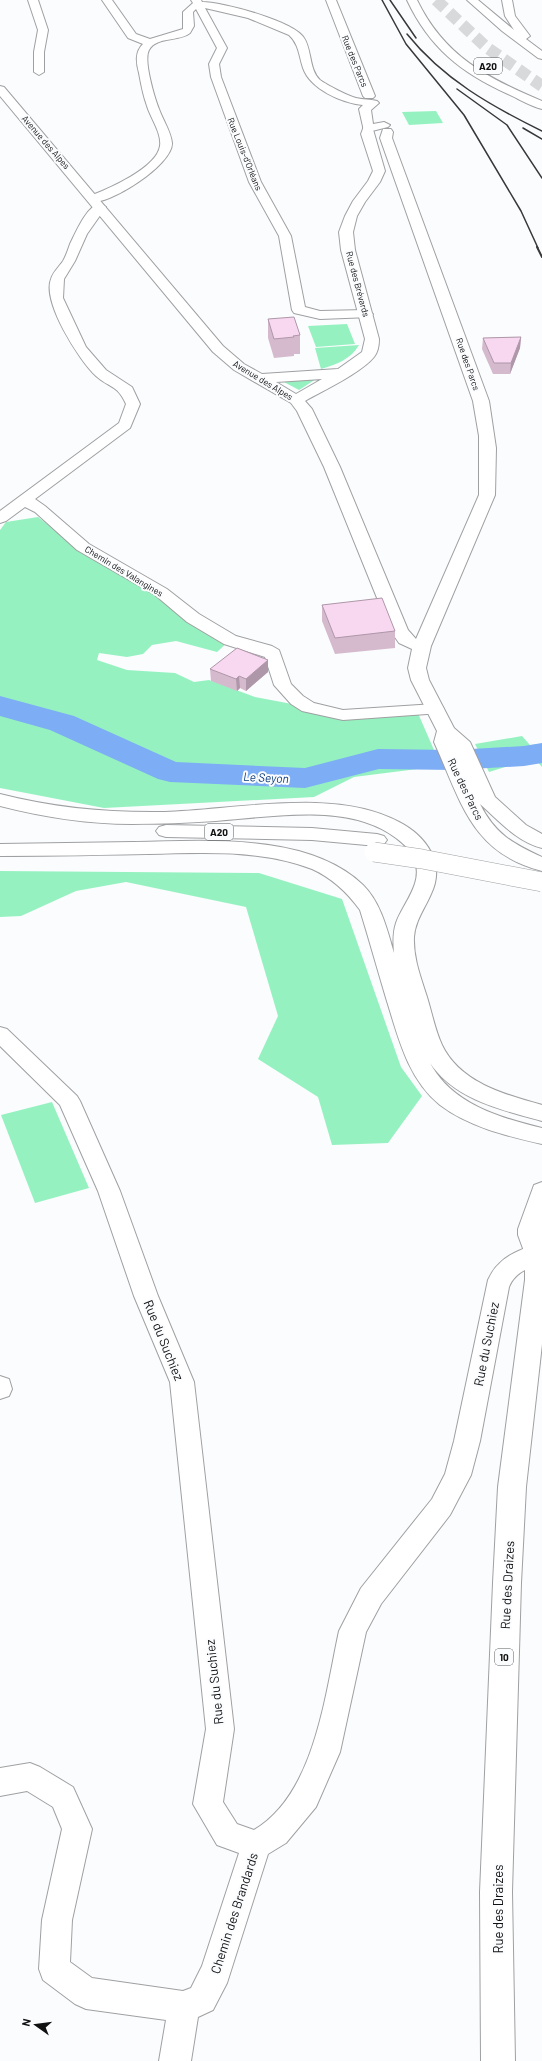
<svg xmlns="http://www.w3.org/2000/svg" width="542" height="2061" viewBox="0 0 542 2061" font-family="Barlow,sans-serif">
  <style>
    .green { fill: #95f2c0 }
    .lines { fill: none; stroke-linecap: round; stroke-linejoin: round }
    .river { fill: #7dadf5; fill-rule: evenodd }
    .highway-tunnel { stroke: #d8d9db; stroke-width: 12; stroke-dasharray: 12 6; stroke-linecap: butt }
    .street-casing { stroke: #9fa0a2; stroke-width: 2 }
    .secondary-casing { stroke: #9fa0a2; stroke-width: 2 }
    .primary-casing { stroke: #9fa0a2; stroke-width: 2 }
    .highway-casing { stroke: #9fa0a2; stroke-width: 2 }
    .street { fill: #fff; fill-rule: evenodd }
    .secondary { fill: #fff; fill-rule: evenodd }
    .primary { fill: #fff; fill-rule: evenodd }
    .highway { fill: #fff; fill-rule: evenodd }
    .rail-far1 { stroke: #383839; stroke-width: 1.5 }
    .rail { stroke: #383839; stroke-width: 2 }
    .highway-bridge-casing { stroke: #9fa0a2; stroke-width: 20; stroke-linecap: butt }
    .highway-bridge { stroke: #fff; stroke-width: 19 }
    .wall { fill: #d5bace }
    .shaded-wall { fill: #ae97a8 }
    .building { fill: #f8d8f0; stroke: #ae97a8 }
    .labels { text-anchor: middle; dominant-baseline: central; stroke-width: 4; stroke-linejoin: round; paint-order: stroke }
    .far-street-label { font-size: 9px; fill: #111112; stroke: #fbfcfe }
    .shield { fill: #fbfcfe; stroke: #575859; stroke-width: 1 }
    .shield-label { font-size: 10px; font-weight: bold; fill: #111112 }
    .street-label { font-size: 11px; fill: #111112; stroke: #fbfcfe }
    .water-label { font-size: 12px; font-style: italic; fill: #103d7c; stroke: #fbfcfe }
    .near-street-label { font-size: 13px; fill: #111112; stroke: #fbfcfe }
  </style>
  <rect width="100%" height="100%" fill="#fbfcfe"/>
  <!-- green -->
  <path class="green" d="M 436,111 L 443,123 L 409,125 L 402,112 Z
    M 347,324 L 355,344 L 316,347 L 308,326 Z
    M 359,345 C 350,360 337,364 321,369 L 315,348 Z
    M 316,379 L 299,390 L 284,382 L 284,381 Z
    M 38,517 L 88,556 L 161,592 L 230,640 L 217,652 L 176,641 L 152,645 L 143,654 L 127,657 L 99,653 L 97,660 L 127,670 L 175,673 L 194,682 L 209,680 L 255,697 L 308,707 L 324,712 L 417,711 L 441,766 L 354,777 L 314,797 L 104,808 L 0,788 L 0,530 L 6,522 Z
    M 522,736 L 530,745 L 542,744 L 542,767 L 534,758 L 489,772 L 475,744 Z
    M 0,871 L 259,873 L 342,899 L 401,1067 L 422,1096 L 388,1143 L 332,1145 L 318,1097 L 258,1059 L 278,1016 L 246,907 L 126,882 L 76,891 L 21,916 L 0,917 Z
    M 52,1102 L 89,1188 L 35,1203 L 1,1115 Z"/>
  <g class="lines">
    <!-- river -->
    <path class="river" d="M 0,696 L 74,716 L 176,762 L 305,768 L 378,749 L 454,750 L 524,746 L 542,743 L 542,763 L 524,766 L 454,770 L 379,769 L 305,788 L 170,782 L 158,779 L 50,730 L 0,716 Z"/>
    <!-- highway-tunnel -->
    <path class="highway-tunnel" d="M 436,0 L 486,47 L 542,86"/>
    <defs>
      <path id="street" d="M 28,0 L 38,0 L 48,30 L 44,52 L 44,72 L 39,75 L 34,72 L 34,52 L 38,30 Z
        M 102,0 L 112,0 L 136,34 L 150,39 L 183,29 L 183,12 L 193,3 L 191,0 L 201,0 L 202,2 C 222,2 294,21 304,38 C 312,50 309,70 320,80 C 327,85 348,96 356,98 C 363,100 370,99 377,101 L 379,103 L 371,110 L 373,124 L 384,122 L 390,125 L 388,127 L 368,132 L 364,131 L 359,109 L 363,105 C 342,103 310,89 303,68 C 299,56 299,44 289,35 L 248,18 L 205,8 L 227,48 L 219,64 L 221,77 L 261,182 L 291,236 L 305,307 L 320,311 L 366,310 L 373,314 L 371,317 L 320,319 L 294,313 L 292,310 L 279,236 L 249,182 L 211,77 L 209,64 L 217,48 L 196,9 L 193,12 L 194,26 L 190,33 C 179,42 157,36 149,50 C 143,60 155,99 159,109 C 163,120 171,132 172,143 C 173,165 108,206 90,202 L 88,199 L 90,196 C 108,189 157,168 160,146 C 162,133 150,117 147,106 C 143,95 141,84 139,73 C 136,62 135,52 143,44 L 128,38 Z
        M 100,203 L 106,207 L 87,234 L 75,261 L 64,279 L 63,298 L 86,347 L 106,370 L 132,387 L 140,404 L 130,428 L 35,499 L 45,506 L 89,544 L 167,589 L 199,614 L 236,636 L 272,646 L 279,650 L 291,684 L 303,696 L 314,703 L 343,710 L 435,704 L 441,705 L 444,709 L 441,713 L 343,720 L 302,711 L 291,704 L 274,685 L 265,657 L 224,644 L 187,622 L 155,595 L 77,550 L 35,512 L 25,507 L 6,521 L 0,523 L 0,511 L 119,423 L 126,404 C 117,384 109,388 96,376 C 79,360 42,302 51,279 C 53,272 59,267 63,261 C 66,256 68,250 70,244 C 76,232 86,207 100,203 Z
        M 0,1027 L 7,1029 L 77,1096 L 80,1101 L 120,1191 L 158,1296 L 194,1382 L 234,1729 L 223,1802 L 237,1824 L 254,1830 C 315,1794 325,1695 339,1631 L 361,1588 L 432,1499 L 445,1474 L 454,1441 L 488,1280 C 491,1274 494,1268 499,1264 C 507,1255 530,1243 542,1247 L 542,1262 C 529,1268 515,1272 509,1287 L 480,1441 L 471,1475 L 450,1515 L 381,1604 L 366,1632 L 340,1752 L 316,1807 L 286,1843 L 268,1854 L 227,1983 L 213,2010 L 198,2017 L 191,2061 L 159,2061 L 166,2020 L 86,2009 L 75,2004 L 43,1980 L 39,1969 L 42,1920 L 62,1829 L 53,1807 L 27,1791 L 0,1796 L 0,1768 L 30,1763 L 40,1767 L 73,1787 L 92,1829 L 72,1920 L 70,1962 L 92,1978 L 183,1991 L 191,1988 L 202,1966 L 239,1853 L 217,1845 L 193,1804 L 206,1729 L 170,1382 L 134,1296 L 98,1191 L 60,1105 L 0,1046 Z
        M 0,1376 L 9,1379 L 12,1389 L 9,1396 L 0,1399 Z"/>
      <path id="secondary" d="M 326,0 L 336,0 L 375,96 L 373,98 L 365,98 L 363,96 Z
        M 0,86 L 4,87 L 223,346 L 244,364 L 262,374 L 338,369 L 362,352 L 365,339 L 341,250 L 339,232 L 345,216 L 353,201 L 368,181 L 373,171 L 361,134 L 364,126 L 372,126 L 385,171 L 380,182 L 365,202 L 357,216 L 353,232 L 355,250 L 379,339 C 379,345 378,352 374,357 C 361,373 324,390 305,401 L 312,409 L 340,467 L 408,630 L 416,639 L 479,495 L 479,436 L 473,401 L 380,138 L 383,129 L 391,129 L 393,132 L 392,138 L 489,401 L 496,448 L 495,495 L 431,646 L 426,668 L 429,680 L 454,728 L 470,742 L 495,797 L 526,825 L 542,834 L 542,848 C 517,842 499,821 480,804 C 495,834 512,843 542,857 L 542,871 C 471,853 461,801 434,742 L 437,731 L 411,680 L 408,668 L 412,649 L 399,643 L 390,630 L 324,467 L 297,411 L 291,403 L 234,370 L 213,352 L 0,96 ZM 322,379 L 296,394 L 276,382 Z"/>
      <path id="primary" d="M 542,1182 L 542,1344 L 526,1487 L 521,1583 L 512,1892 L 515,2061 L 481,2061 L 480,1892 L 493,1583 L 498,1487 L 525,1280 L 525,1254 L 518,1235 L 518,1229 L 534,1185 Z"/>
      <path id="highway" d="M 407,0 L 417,0 C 444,56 487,78 542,101 L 542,109 C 530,106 519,99 508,94 C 461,73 429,47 407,0 Z
        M 467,0 L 478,0 L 514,30 L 505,16 L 502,0 L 512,0 L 515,16 L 530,36 L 526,39 L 542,51 L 542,59 L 538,58 L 502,31 Z
        M 0,794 C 55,808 109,813 165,812 C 235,810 335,787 399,822 C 426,836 446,863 431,894 C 425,908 415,921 414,937 C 413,958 421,978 427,997 C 432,1013 435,1030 442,1045 C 460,1083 506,1095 542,1105 L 542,1121 C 502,1110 455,1100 430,1063 C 452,1104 500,1118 542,1128 L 542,1144 C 507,1136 469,1127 440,1105 C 407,1078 398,1036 386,998 C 377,968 369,939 360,910 C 347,892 332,878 312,869 C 261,849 202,853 149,854 C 99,855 50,856 0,856 L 0,844 C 44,843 89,843 133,842 C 204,841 308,832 363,885 C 381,903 387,929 394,953 C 393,942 393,932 396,923 C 403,903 423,884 415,861 C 412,851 404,844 396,838 C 349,802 272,817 216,821 C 188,823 160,824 132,824 C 87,824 43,817 0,806 Z
        M 166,825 L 312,828 L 377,834 L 384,836 L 387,840 L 384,844 L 377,846 L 312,840 L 166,837 L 159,835 L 156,831 L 159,827 Z"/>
    </defs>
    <!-- street casing -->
    <use href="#street" class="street-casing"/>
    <!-- secondary casing -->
    <use href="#secondary" class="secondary-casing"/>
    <!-- primary casing -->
    <use href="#primary" class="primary-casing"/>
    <!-- highway casing -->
    <use href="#highway" class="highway-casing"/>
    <!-- street -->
    <use href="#street" class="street"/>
    <!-- secondary -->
    <use href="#secondary" class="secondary"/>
    <!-- primary -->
    <use href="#primary" class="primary"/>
    <!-- highway -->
    <use href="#highway" class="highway"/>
    <!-- rail-far1 -->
    <path class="rail-far1" d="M 382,0 L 406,44 L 464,115 L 521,211 L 538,248
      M 390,0 L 416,38
      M 407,34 C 443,79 491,106 542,131
      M 457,89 L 507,125 L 542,178
      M 523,128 L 542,139"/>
    <!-- rail -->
    <path class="rail" d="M 537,247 L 542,257"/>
    <defs>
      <path id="highway-bridge" d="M 374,852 L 422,859 L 542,882"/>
    </defs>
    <!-- highway-bridge casing -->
    <use href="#highway-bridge" class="highway-bridge-casing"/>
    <!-- highway-bridge -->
    <use href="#highway-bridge" class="highway-bridge"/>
  </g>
  <!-- wall -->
  <path class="wall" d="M 268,319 L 300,335 L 300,354 L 294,354 L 294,356 L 274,358 L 268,338 Z
    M 521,337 L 520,348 L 510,374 L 493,374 L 482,349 L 483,338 Z
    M 322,605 L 395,631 L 395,648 L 335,654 L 322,621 Z
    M 268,660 L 268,672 L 246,691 L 240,688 L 237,691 L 211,681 L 210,669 Z"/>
  <!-- shaded-wall -->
  <path class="shaded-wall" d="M 521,337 L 520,348 L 510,374 L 511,363 Z
    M 268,660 L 268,672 L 246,691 L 246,679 Z
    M 239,676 L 240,688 L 237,691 L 236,679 Z"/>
  <!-- building -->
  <path class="building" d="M 294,317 L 300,335 L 293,336 L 294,337 L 274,339 L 268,319 Z
    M 521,337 L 511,363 L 494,363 L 483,338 Z
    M 382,598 L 395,631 L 335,638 L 322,605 Z
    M 237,648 L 268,660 L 246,679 L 239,676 L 236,679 L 210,669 Z"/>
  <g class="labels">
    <!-- far-street labels -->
    <g class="far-street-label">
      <text transform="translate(355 61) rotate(68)">Rue des Parcs</text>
      <text transform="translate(46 142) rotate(49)">Avenue des Alpes</text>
      <text transform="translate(245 154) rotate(68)">Rue Louis-d'Orléans</text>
      <text transform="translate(358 284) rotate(75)">Rue des Brévards</text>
      <text transform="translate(468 364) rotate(71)">Rue des Parcs</text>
      <text transform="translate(263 380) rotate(31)">Avenue des Alpes</text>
      <text transform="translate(124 571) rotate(31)">Chemin des Valangines</text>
    </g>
    <!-- shield labels -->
    <g class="shield">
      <rect x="474" y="58" width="28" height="16" rx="3"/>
      <rect x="205" y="824" width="28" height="16" rx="3"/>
      <rect x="495" y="1649" width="18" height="16" rx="3"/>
    </g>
    <g class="shield-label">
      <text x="488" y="66">A20</text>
      <text x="219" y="832">A20</text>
      <text x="504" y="1657">10</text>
    </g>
    <!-- street labels -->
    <g class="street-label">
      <text transform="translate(466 789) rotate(64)">Rue des Parcs</text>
    </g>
    <!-- water labels -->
    <g class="water-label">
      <text transform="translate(266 777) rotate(3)">Le Seyon</text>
    </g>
    <!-- near-street labels -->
    <g class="near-street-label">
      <text transform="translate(164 1340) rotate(68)">Rue du Suchiez</text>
      <text transform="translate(486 1344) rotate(-79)">Rue du Suchiez</text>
      <text transform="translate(507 1585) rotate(-87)">Rue des Draizes</text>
      <text transform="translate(214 1682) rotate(-96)">Rue du Suchiez</text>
      <text transform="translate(498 1909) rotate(-90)">Rue des Draizes</text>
      <text transform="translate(234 1913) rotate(-72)">Chemin des Brandards</text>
    </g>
  </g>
  <!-- north arrow -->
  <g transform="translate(36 2025) rotate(284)" stroke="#fbfcfe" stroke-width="3" paint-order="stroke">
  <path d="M0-3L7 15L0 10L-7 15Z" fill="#111112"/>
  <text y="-6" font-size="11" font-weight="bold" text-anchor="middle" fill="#111112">N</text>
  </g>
</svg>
